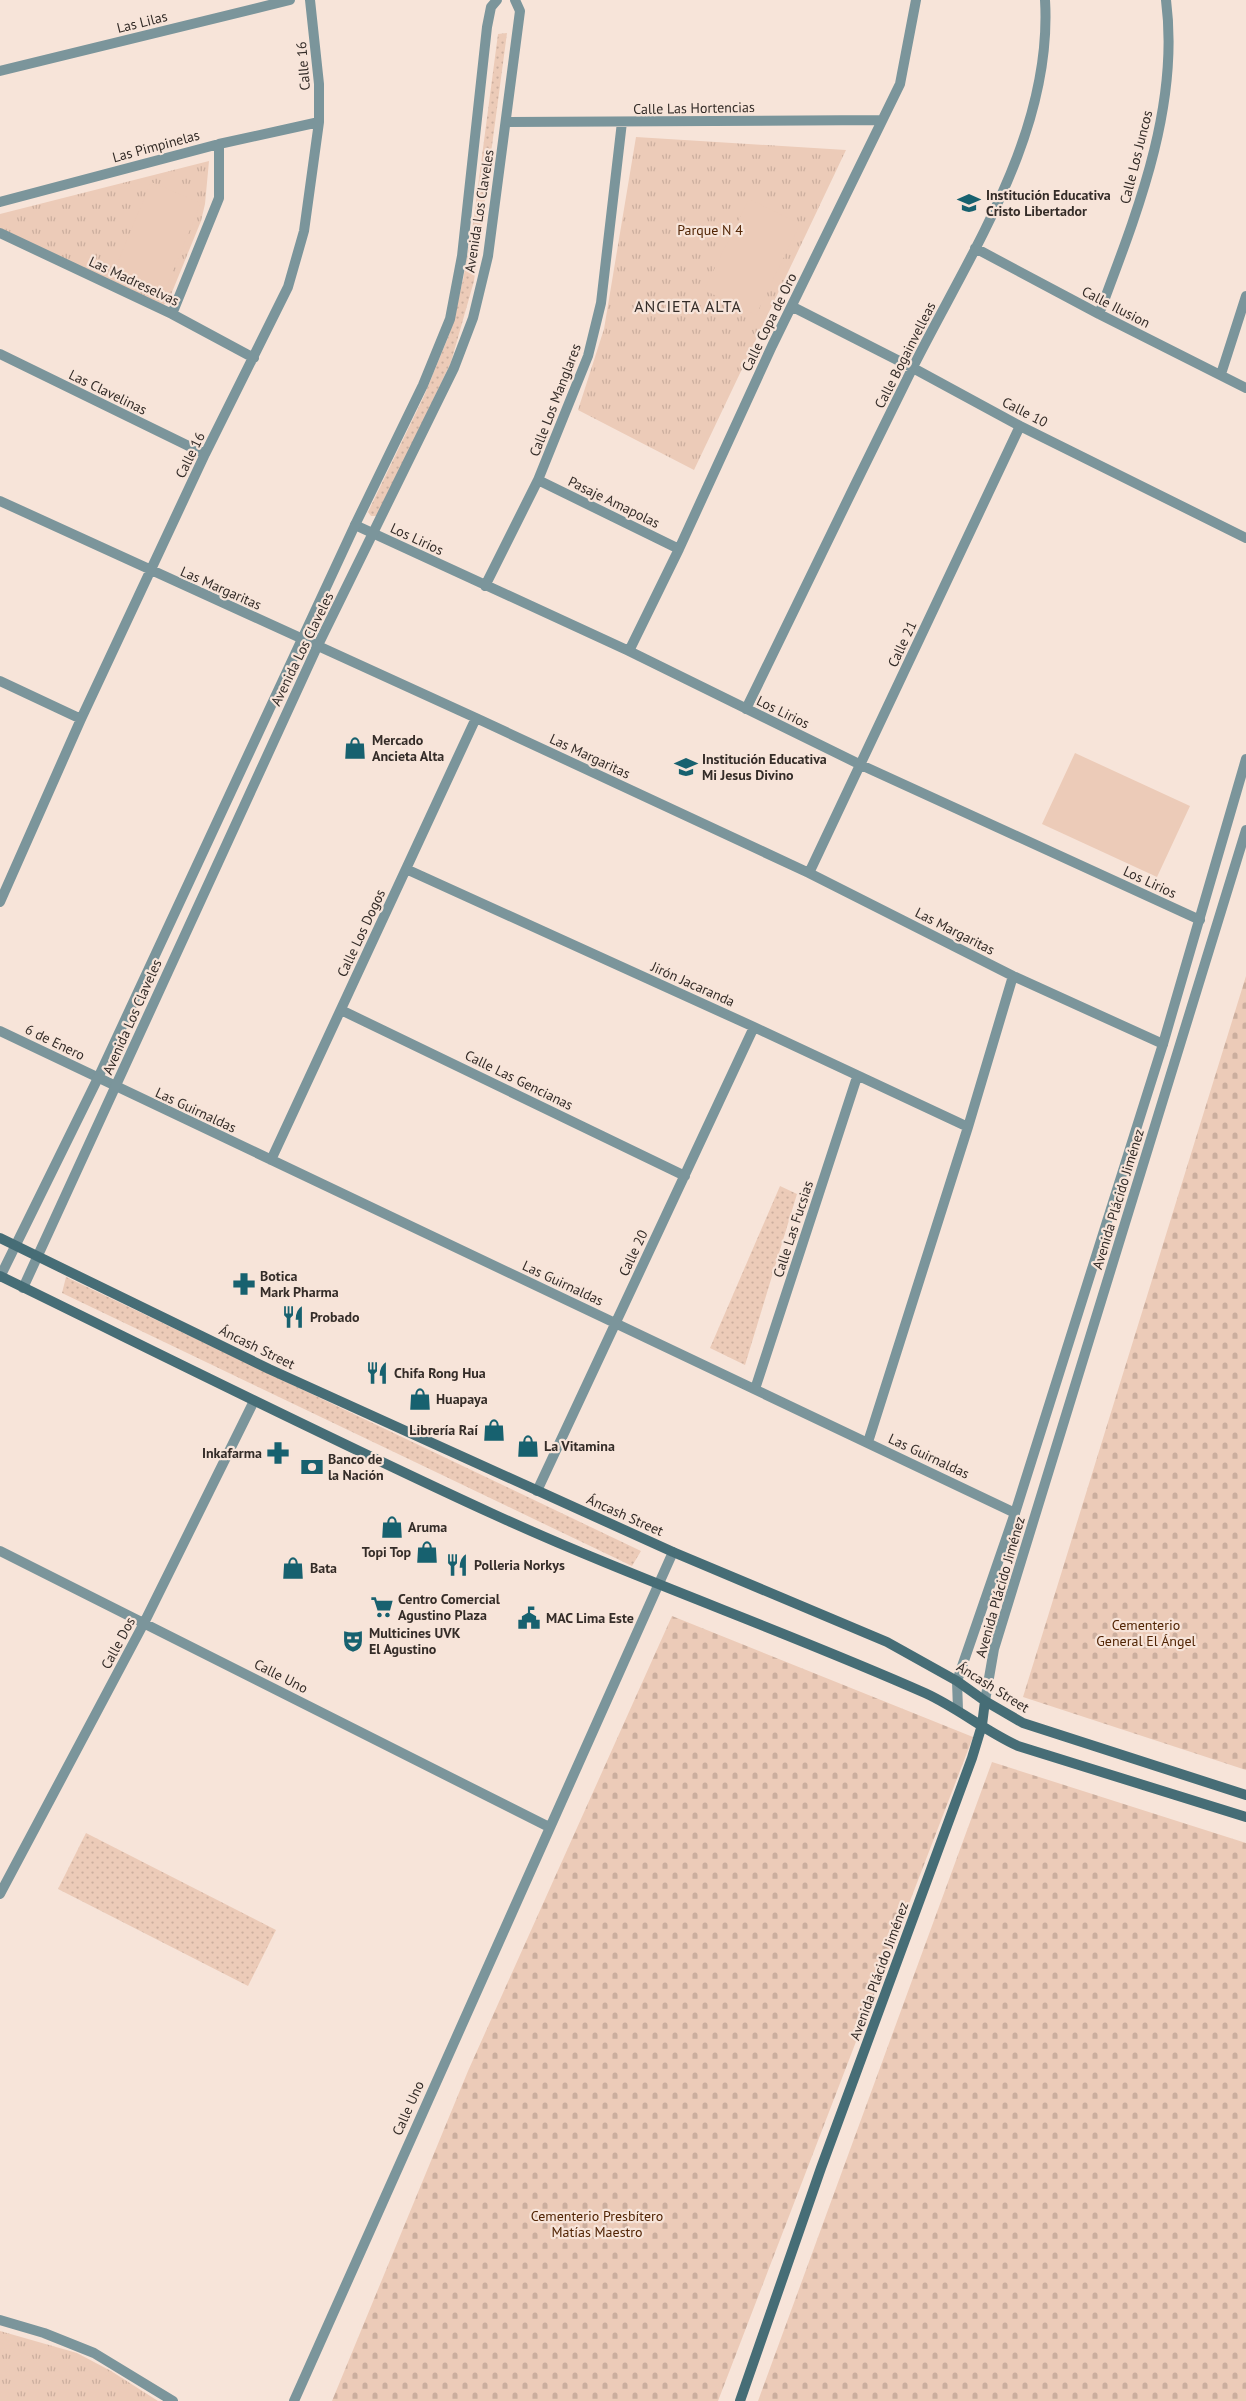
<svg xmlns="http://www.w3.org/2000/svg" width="1246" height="2401" viewBox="0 0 1246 2401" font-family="'PT Sans',sans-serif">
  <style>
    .grass { fill: url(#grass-dots) }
    .cemetery { fill: url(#cemetery-stones) }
    .park { fill: url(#park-tufts) }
    .garden { fill: #eccbb8 }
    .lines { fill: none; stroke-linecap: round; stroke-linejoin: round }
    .minor { stroke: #7b959b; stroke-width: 10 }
    .tertiary { stroke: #7b959b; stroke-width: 10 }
    .secondary { stroke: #466d76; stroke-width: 10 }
    .labels { text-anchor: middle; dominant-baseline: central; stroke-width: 4.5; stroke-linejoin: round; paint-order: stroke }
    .street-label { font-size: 14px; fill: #342c28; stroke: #f7e4d9 }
    .poi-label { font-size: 14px; font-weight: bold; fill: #342c28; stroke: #f7e4d9; text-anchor: start }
    .park-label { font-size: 14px; fill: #512404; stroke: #f7e4d9 }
    .quarter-label { font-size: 16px; letter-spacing: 1px; fill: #342c28; stroke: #f7e4d9 }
  </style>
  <defs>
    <pattern id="grass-dots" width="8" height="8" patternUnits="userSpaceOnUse" patternTransform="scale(1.25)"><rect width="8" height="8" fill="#eccbb8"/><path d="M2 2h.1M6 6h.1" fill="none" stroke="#cbae9e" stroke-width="1.8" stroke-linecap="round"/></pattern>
    <pattern id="cemetery-stones" width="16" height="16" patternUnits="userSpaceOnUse" patternTransform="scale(1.25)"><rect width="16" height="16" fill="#eccbb8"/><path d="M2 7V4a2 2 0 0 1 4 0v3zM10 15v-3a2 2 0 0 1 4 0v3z" fill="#cbae9e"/></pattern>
    <pattern id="park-tufts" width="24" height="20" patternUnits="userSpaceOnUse" patternTransform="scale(1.25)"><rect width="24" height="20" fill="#eccbb8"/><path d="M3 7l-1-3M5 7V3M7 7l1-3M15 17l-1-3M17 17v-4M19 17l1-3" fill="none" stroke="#cbae9e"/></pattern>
  </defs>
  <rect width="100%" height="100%" fill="#f7e4d9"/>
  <!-- grass -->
  <path class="grass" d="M 507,33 L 474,281 L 451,362 L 378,516 L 371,516 L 368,512 L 424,396 L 449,335 L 463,280 L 474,217 L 498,34 Z
    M 780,1186 L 797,1194 L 745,1365 L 710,1348 Z
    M 66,1277 L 641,1551 L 632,1566 L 62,1293 Z
    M 86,1833 L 276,1930 L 248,1986 L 58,1889 Z"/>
  <!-- cemetery -->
  <path class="cemetery" d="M 1246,976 L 1246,1770 L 1023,1697 Z
    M 672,1616 L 973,1737 L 718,2401 L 332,2401 L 468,2071 Z
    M 992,1762 L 1246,1843 L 1246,2401 L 758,2401 Z"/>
  <!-- park -->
  <path class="park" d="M 636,137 L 846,150 L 694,470 L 578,410 L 604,329 Z
    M 209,161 L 205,204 L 201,221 L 168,302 L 162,306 L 0,229 L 0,214 Z
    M 0,2331 L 77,2353 L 111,2371 L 158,2401 L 0,2401 Z"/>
  <!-- garden -->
  <path class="garden" d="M 151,182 L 201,203 L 165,290 L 115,269 Z
    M 749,199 L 800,224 L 756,315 L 704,290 Z
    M 1075,753 L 1190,806 L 1157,877 L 1042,824 Z"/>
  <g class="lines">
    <!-- minor -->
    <path class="minor" d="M 0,71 L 290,0
      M 506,122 L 882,120
      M 0,202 L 219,144 L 319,122
      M 0,233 L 172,314 L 254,358
      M 975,248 L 1099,314 L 1246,388
      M 793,307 L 913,368 L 1020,426 L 1246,538
      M 172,314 L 219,198 L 219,144
      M 1099,314 C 1136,215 1180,108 1166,0
      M 0,354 L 205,454
      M 1221,374 L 1246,296
      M 538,480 L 679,549
      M 0,501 L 476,718 L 809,873 L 1013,976 L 1163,1044
      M 355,525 L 629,651 L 861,765 L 1200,920
      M 485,586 L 538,480 L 588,356 L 601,303 L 622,122
      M 629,651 L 679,549 L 772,346 L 900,84 L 916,0
      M 0,681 L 81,719
      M 746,709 C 801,596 856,482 912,369 C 969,255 1053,133 1045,0
      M 406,869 L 754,1027 L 968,1127
      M 809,873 L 1020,426
      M 0,902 L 81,719 L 205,454 L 288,287 L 304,231 L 319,122 L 319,84 L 310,0
      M 341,1010 L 685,1176
      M 0,1031 L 1015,1513
      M 271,1160 L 476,718
      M 755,1389 L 857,1077
      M 868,1442 L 968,1127 L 1013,976
      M 537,1491 L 754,1027
      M 0,1551 L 549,1827
      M 0,1894 L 144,1623 L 254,1401
      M 0,2320 L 44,2333 L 94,2353 L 173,2401
      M 294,2401 L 673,1552"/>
    <!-- tertiary -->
    <path class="tertiary" d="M 0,1277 L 98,1078 L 355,525 L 423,385 L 450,319 L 462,256 L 487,27 L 491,7 L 497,0
      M 23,1288 L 317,647 L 454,368 L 473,318 L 488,256 L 520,11 L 515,0
      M 985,1701 L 994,1649 L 1246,830
      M 958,1710 L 957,1681 L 1015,1513 L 1163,1044 L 1246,759"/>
    <!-- secondary -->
    <path class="secondary" d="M 0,1238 L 269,1369 L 673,1552 L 887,1642 L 957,1681 L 985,1701 L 1023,1723 L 1246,1795
      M 0,1276 C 164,1356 327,1438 493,1514 C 635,1579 783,1630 925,1693 C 958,1708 985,1731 1018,1746 L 1246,1817
      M 740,2401 L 821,2168 L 972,1758 L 982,1725 L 985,1701"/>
  </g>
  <!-- icons -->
  <defs>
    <symbol id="school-bare" viewBox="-9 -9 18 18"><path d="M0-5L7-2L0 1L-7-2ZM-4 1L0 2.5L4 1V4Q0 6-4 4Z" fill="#17616f" stroke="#f7e4d9" stroke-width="2.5" paint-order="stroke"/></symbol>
    <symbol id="shop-bare" viewBox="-9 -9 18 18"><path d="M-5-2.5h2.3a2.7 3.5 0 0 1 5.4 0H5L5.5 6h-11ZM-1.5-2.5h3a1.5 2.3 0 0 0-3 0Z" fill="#17616f" stroke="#f7e4d9" stroke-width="2.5" paint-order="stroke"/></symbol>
    <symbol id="pharmacy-bare" viewBox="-9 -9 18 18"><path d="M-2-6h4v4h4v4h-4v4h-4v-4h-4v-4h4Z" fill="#17616f" stroke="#f7e4d9" stroke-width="2.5" paint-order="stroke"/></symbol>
    <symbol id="restaurant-bare" viewBox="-9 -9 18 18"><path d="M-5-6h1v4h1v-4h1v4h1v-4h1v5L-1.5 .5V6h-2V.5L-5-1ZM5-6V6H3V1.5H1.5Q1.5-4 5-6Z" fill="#17616f" stroke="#f7e4d9" stroke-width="2.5" paint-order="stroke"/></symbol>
    <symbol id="bank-bare" viewBox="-9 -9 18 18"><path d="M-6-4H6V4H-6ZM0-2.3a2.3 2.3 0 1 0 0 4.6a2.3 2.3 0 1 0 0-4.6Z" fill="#17616f" stroke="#f7e4d9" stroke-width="2.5" paint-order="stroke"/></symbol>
    <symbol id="supermarket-bare" viewBox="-9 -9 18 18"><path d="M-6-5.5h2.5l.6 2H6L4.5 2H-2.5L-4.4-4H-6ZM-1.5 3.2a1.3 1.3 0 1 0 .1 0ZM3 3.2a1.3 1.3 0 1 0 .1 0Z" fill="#17616f" stroke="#f7e4d9" stroke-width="2.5" paint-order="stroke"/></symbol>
    <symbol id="civic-bare" viewBox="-9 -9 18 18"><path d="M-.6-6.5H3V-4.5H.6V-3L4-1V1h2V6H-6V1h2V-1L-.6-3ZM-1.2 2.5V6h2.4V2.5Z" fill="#17616f" stroke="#f7e4d9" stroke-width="2.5" paint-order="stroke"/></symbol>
    <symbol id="theatre-bare" viewBox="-9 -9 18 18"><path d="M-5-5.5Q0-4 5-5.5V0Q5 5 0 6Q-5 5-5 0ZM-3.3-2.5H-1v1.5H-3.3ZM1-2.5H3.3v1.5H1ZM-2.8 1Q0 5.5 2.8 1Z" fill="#17616f" stroke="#f7e4d9" stroke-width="2.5" paint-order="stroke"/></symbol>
  </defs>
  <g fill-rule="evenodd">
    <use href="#school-bare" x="953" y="187" width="32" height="32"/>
    <use href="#shop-bare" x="339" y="732" width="32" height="32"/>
    <use href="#school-bare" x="670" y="751" width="32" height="32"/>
    <use href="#pharmacy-bare" x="228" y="1268" width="32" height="32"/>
    <use href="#restaurant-bare" x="277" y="1301" width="32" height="32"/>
    <use href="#restaurant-bare" x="361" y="1357" width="32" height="32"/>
    <use href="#shop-bare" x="404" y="1383" width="32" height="32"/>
    <use href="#shop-bare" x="478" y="1414" width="32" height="32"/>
    <use href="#shop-bare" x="512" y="1430" width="32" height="32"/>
    <use href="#pharmacy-bare" x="262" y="1437" width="32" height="32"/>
    <use href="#bank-bare" x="296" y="1451" width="32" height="32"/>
    <use href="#shop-bare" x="376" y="1511" width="32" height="32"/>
    <use href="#shop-bare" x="411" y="1536" width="32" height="32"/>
    <use href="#restaurant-bare" x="441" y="1549" width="32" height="32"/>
    <use href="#shop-bare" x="277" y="1552" width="32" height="32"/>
    <use href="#supermarket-bare" x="366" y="1591" width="32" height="32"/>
    <use href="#civic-bare" x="513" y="1602" width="32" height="32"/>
    <use href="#theatre-bare" x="337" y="1625" width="32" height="32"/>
  </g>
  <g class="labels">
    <!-- street labels -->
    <g class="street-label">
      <text transform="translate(142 22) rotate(-14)">Las Lilas</text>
      <text transform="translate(303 66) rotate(-95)">Calle 16</text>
      <text transform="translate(694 108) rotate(-1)">Calle Las Hortencias</text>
      <text transform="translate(156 146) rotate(-15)">Las Pimpinelas</text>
      <text transform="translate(1136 157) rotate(-76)">Calle Los Juncos</text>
      <text transform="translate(479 211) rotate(-81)">Avenida Los Claveles</text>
      <text transform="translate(134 281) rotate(25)">Las Madreselvas</text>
      <text transform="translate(1116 307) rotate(27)">Calle Ilusion</text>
      <text transform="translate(769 322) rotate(-64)">Calle Copa de Oro</text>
      <text transform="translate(905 355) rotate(-63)">Calle Bogainvelleas</text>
      <text transform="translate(108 392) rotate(26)">Las Clavelinas</text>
      <text transform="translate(555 400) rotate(-69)">Calle Los Manglares</text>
      <text transform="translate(1025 412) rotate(27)">Calle 10</text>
      <text transform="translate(190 455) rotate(-64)">Calle 16</text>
      <text transform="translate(614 502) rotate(26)">Pasaje Amapolas</text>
      <text transform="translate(417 539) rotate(25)">Los Lirios</text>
      <text transform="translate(221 588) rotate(24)">Las Margaritas</text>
      <text transform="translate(902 644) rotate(-65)">Calle 21</text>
      <text transform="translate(302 649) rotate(-64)">Avenida Los Claveles</text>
      <text transform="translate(783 712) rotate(26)">Los Lirios</text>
      <text transform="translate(590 756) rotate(25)">Las Margaritas</text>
      <text transform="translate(1150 882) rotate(25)">Los Lirios</text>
      <text transform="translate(955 931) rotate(27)">Las Margaritas</text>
      <text transform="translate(361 933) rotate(-65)">Calle Los Dogos</text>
      <text transform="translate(693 984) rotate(24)">Jirón Jacaranda</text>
      <text transform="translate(132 1017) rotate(-66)">Avenida Los Claveles</text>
      <text transform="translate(55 1042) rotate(26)">6 de Enero</text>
      <text transform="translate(519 1080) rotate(26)">Calle Las Gencianas</text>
      <text transform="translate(196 1110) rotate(25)">Las Guirnaldas</text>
      <text transform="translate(1118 1199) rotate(-73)">Avenida Plácido Jiménez</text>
      <text transform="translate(793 1229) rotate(-72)">Calle Las Fucsias</text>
      <text transform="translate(633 1253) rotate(-65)">Calle 20</text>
      <text transform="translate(563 1283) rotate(25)">Las Guirnaldas</text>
      <text transform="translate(257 1347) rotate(26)">Áncash Street</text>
      <text transform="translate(929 1456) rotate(25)">Las Guirnaldas</text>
      <text transform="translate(625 1515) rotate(24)">Áncash Street</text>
      <text transform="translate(1000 1587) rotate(-74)">Avenida Plácido Jiménez</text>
      <text transform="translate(118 1643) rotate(-62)">Calle Dos</text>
      <text transform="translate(281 1676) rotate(27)">Calle Uno</text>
      <text transform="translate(993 1687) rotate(32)">Áncash Street</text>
      <text transform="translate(879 1971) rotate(-70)">Avenida Plácido Jiménez</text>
      <text transform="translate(408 2108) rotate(-66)">Calle Uno</text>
    </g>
    <!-- poi labels -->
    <g class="poi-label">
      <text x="986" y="195">Institución Educativa<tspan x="986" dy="16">Cristo Libertador</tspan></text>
      <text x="372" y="740">Mercado<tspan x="372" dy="16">Ancieta Alta</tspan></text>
      <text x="702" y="759">Institución Educativa<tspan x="702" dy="16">Mi Jesus Divino</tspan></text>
      <text x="260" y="1276">Botica<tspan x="260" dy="16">Mark Pharma</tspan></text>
      <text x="310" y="1317">Probado</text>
      <text x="394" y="1373">Chifa Rong Hua</text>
      <text x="436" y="1399">Huapaya</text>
      <text x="478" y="1430" text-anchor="end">Librería Raí</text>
      <text x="544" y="1446">La Vitamina</text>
      <text x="262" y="1453" text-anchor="end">Inkafarma</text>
      <text x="328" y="1459">Banco de<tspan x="328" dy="16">la Nación</tspan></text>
      <text x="408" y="1527">Aruma</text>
      <text x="411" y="1552" text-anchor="end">Topi Top</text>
      <text x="474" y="1565">Polleria Norkys</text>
      <text x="310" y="1568">Bata</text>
      <text x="398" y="1599">Centro Comercial<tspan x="398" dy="16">Agustino Plaza</tspan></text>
      <text x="546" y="1618">MAC Lima Este</text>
      <text x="369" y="1633">Multicines UVK<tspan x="369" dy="16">El Agustino</tspan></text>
    </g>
    <!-- park labels -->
    <g class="park-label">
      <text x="710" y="230">Parque N 4</text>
      <text x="1146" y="1625">Cementerio<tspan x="1146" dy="16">General El Ángel</tspan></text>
      <text x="597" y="2216">Cementerio Presbítero<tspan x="597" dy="16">Matías Maestro</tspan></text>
    </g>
    <!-- quarter labels -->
    <g class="quarter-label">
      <text x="688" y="306">ANCIETA ALTA</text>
    </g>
  </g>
</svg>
